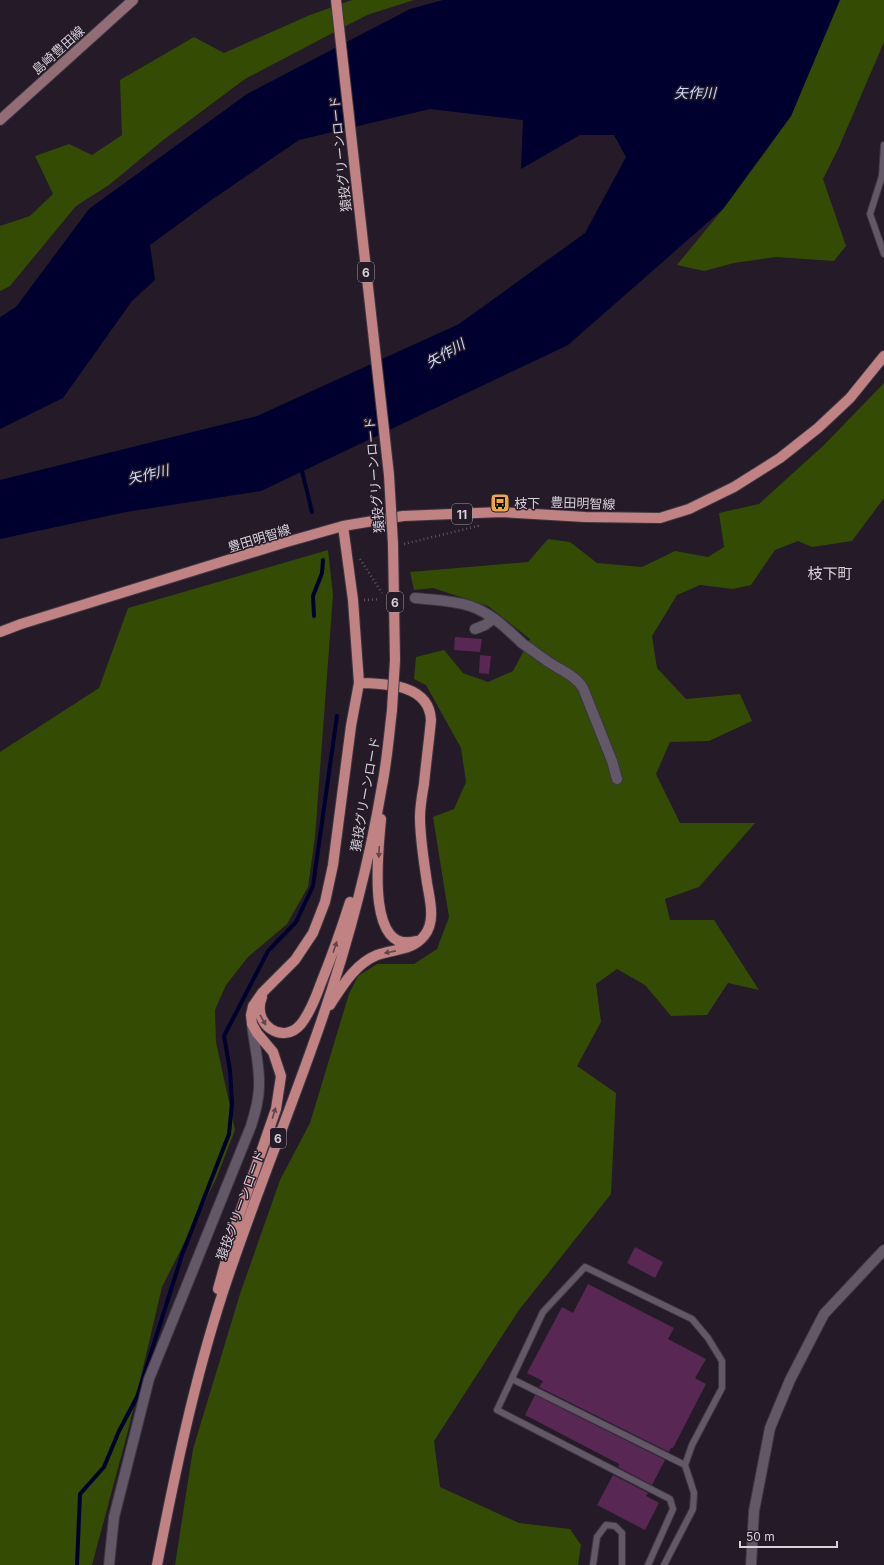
<svg xmlns="http://www.w3.org/2000/svg" width="884" height="1565" viewBox="0 0 884 1565" font-family="Inter,'Noto Sans JP',sans-serif">
  <style>
    .forest { fill: #344b04 }
    .water { fill: #00002f }
    .lines { fill: none; stroke-linecap: round; stroke-linejoin: round }
    .stream { stroke: #00002f; stroke-width: 4 }
    .building { fill: #592753 }
    .service-casing { stroke: #3d3641; stroke-width: 8 }
    .minor-casing { stroke: #3d3641; stroke-width: 12 }
    .tertiary-casing { stroke: #3d3641; stroke-width: 12 }
    .secondary-casing { stroke: #3d3641; stroke-width: 12 }
    .primary-casing { stroke: #3d3641; stroke-width: 12 }
    .path { stroke: #5f5662; stroke-width: 2.5; stroke-dasharray: 1 3; stroke-linecap: butt }
    .service { stroke: #635868; stroke-width: 6 }
    .minor { stroke: #635868; stroke-width: 10 }
    .tertiary { stroke: #635868; stroke-width: 10 }
    .secondary { stroke: #926d76; stroke-width: 10 }
    .primary { stroke: #c18284; stroke-width: 10 }
    .primary-bridge-casing { stroke: #3d3641; stroke-width: 12; stroke-linecap: butt }
    .primary-bridge { stroke: #c18284; stroke-width: 10 }
    .oneway { fill: #63444d }
    .labels { text-anchor: middle; dominant-baseline: central; stroke-width: 3; stroke-linejoin: round; paint-order: stroke }
    .shield { fill: #241a28; stroke: #a19aa5; stroke-width: 1 }
    .shield-label { font-size: 12px; font-weight: bold; fill: #d7d1da }
    .street-label { font-size: 13px; fill: #d7d1da; stroke: #241a28 }
    .poi-label { font-size: 13px; fill: #d7d1da; stroke: #241a28; text-anchor: start }
    .water-label { font-size: 14px; font-style: italic; fill: #cdf; stroke: #241a28 }
    .quarter-label { font-size: 15px; fill: #d7d1da; stroke: #241a28 }
  </style>
  <rect width="100%" height="100%" fill="#241a28"/>
  <!-- forest -->
  <path class="forest" d="M 352,0 L 414,0 L 367,15 L 245,79 L 162,141 L 109,185 L 76,206 L 10,286 L 0,291 L 0,226 L 30,216 L 53,194 L 35,156 L 69,144 L 92,155 L 122,135 L 120,80 L 194,37 L 224,53 L 310,15 Z
    M 839,0 L 884,0 L 884,42 L 839,147 L 823,179 L 846,246 L 834,261 L 776,257 L 734,263 L 704,271 L 677,265 L 723,209 L 791,116 Z
    M 884,383 L 884,498 L 852,541 L 812,547 L 798,541 L 775,550 L 751,585 L 733,589 L 700,585 L 677,595 L 652,636 L 657,668 L 686,699 L 740,694 L 752,721 L 709,741 L 670,742 L 656,774 L 680,823 L 755,823 L 699,887 L 665,899 L 670,920 L 714,920 L 759,990 L 728,983 L 707,1015 L 671,1016 L 645,985 L 617,969 L 596,984 L 601,1022 L 577,1066 L 616,1093 L 611,1194 L 519,1310 L 434,1441 L 440,1487 L 519,1523 L 570,1529 L 581,1545 L 578,1565 L 175,1565 L 193,1449 L 240,1294 L 280,1180 L 310,1123 L 349,994 L 358,976 L 377,964 L 414,964 L 437,949 L 449,917 L 433,817 L 454,809 L 466,782 L 461,748 L 426,685 L 414,679 L 416,657 L 444,650 L 463,673 L 488,682 L 513,671 L 530,639 L 488,606 L 433,588 L 414,590 L 410,572 L 528,562 L 548,539 L 570,542 L 597,563 L 642,567 L 675,551 L 708,557 L 724,547 L 719,513 L 759,504 L 824,445 Z
    M 328,550 L 333,595 L 315,837 L 308,887 L 287,924 L 248,957 L 226,985 L 215,1010 L 216,1042 L 235,1130 L 216,1179 L 162,1287 L 129,1427 L 92,1565 L 0,1565 L 0,752 L 99,688 L 128,608 Z"/>
  <!-- water -->
  <path class="water" d="M 443,0 L 840,0 L 791,116 L 723,209 L 568,345 L 261,491 L 126,512 L 0,539 L 0,480 L 257,416 L 459,324 L 585,233 L 626,157 L 614,135 L 580,135 L 521,169 L 523,120 L 430,109 L 299,140 L 210,201 L 150,245 L 155,280 L 132,301 L 63,398 L 0,429 L 0,317 L 16,307 L 89,209 L 247,94 L 410,9 Z"/>
  <g class="lines">
    <!-- stream -->
    <path class="stream" d="M 301,467 L 312,512
      M 314,616 L 313,596 L 322,573 L 323,560
      M 77,1565 L 80,1494 L 104,1467 L 119,1431 L 137,1397 L 182,1255 L 229,1134 L 232,1103 L 230,1070 L 224,1036 L 268,951 L 296,922 L 313,886 L 337,716"/>
  </g>
  <!-- building -->
  <path class="building" d="M 455,637 L 482,639 L 480,652 L 454,650 Z
    M 480,655 L 491,656 L 489,674 L 479,673 Z
    M 635,1247 L 663,1262 L 655,1278 L 627,1263 Z
    M 588,1284 L 674,1328 L 668,1339 L 706,1359 L 695,1378 L 706,1384 L 673,1448 L 671,1448 L 669,1452 L 539,1387 L 543,1381 L 527,1373 L 562,1307 L 573,1313 Z
    M 535,1395 L 665,1460 L 652,1485 L 618,1467 L 619,1464 L 525,1415 Z
    M 613,1475 L 648,1493 L 646,1496 L 659,1503 L 645,1530 L 597,1505 Z"/>
  <g class="lines">
    <defs>
      <path id="service" d="M 884,145 L 882,176 L 870,214 L 884,254
        M 512,1379 L 685,1465
        M 593,1565 L 597,1537 L 606,1525 L 615,1526 L 622,1533 L 622,1565
        M 648,1565 L 673,1509 L 670,1499 L 497,1410 L 543,1312 L 585,1267 L 692,1319 L 708,1338 L 722,1361 L 722,1388 L 692,1445 L 685,1465 L 694,1493 L 693,1509 L 664,1565"/>
      <path id="minor" d="M 415,598 C 433,600 452,600 470,606 C 491,613 506,628 522,643 C 530,649 539,655 547,661 C 560,670 575,675 583,688 L 612,761 L 617,779
        M 475,629 L 485,625 L 493,619
        M 109,1565 L 114,1517 L 149,1379 L 251,1126 C 255,1113 259,1100 259,1086 C 260,1066 254,1044 252,1024"/>
      <path id="tertiary" d="M 751,1565 L 754,1511 L 770,1428 L 790,1380 L 824,1314 L 884,1250"/>
      <path id="secondary" d="M 0,120 L 133,0"/>
      <path id="primary" d="M 393,544 L 395,660
        M 0,632 L 21,624 L 283,543 L 343,526 L 403,516 L 501,512 L 585,517 L 660,518 L 689,509 L 734,487 L 780,458 L 818,428 L 850,398 L 884,356
        M 381,819 C 379,845 364,956 416,941
        M 262,997 C 251,1024 283,1046 301,1024 C 310,1013 316,997 321,983 C 332,956 341,930 350,902
        M 330,1005 C 343,985 355,964 377,955 C 394,949 412,951 424,936 C 436,922 430,900 427,883 C 424,861 420,839 420,817 C 420,806 422,795 424,784 C 426,763 429,741 431,720 C 429,684 387,684 359,683
        M 218,1289 L 237,1221 L 276,1109 L 281,1076 L 273,1052 L 257,1033 L 252,1024 L 251,1015 L 253,1006 L 262,993 L 295,960 L 313,933 L 325,902 L 333,865 L 351,726 L 359,683 L 353,600 L 343,526
        M 157,1565 C 175,1473 194,1381 223,1292 C 253,1200 291,1110 322,1019 C 348,943 369,864 382,786 C 387,761 389,735 392,710"/>
    </defs>
    <!-- service casing -->
    <use href="#service" class="service-casing"/>
    <!-- minor casing -->
    <use href="#minor" class="minor-casing"/>
    <!-- tertiary casing -->
    <use href="#tertiary" class="tertiary-casing"/>
    <!-- secondary casing -->
    <use href="#secondary" class="secondary-casing"/>
    <!-- primary casing -->
    <use href="#primary" class="primary-casing"/>
    <!-- path -->
    <path class="path" d="M 404,544 L 478,526 L 478,523
      M 360,559 L 382,593
      M 364,600 L 380,599"/>
    <!-- service -->
    <use href="#service" class="service"/>
    <!-- minor -->
    <use href="#minor" class="minor"/>
    <!-- tertiary -->
    <use href="#tertiary" class="tertiary"/>
    <!-- secondary -->
    <use href="#secondary" class="secondary"/>
    <!-- primary -->
    <use href="#primary" class="primary"/>
    <defs>
      <path id="primary-bridge" d="M 336,0 L 389,475 L 393,544
        M 392,710 L 395,660"/>
    </defs>
    <!-- primary-bridge casing -->
    <use href="#primary-bridge" class="primary-bridge-casing"/>
    <!-- primary-bridge -->
    <use href="#primary-bridge" class="primary-bridge"/>
  </g>
  <!-- one-way arrows -->
  <defs><path id="oneway-solid" d="M-6-.8H1V-3.2L6.5 0L1 3.2V.8H-6Z"/></defs>
  <g class="oneway">
    <use href="#oneway-solid" transform="translate(379 852) rotate(93)"/>
    <use href="#oneway-solid" transform="translate(335 947) rotate(-71)"/>
    <use href="#oneway-solid" transform="translate(390 952) rotate(169)"/>
    <use href="#oneway-solid" transform="translate(263 1020) rotate(60)"/>
    <use href="#oneway-solid" transform="translate(274 1113) rotate(-74)"/>
  </g>
  <!-- icons -->
  <defs>
    <symbol id="bus-square" viewBox="-11 -11 22 22"><rect x="-9" y="-9" width="18" height="18" rx="4" fill="#f1a640" stroke="#241a28"/><path d="M-5-6H5V4H4V6H2V4H-2V6H-4V4H-5ZM-3.5-4V0h7V-4ZM-3.5 1.2v1.5H-2V1.2ZM2 1.2v1.5H3.5V1.2Z" fill="#111"/></symbol>
  </defs>
  <g fill-rule="evenodd">
    <use href="#bus-square" x="489" y="492" width="22" height="22"/>
  </g>
  <g class="labels">
    <!-- shield labels -->
    <g class="shield">
      <rect x="358" y="262" width="16" height="20" rx="3"/>
      <rect x="452" y="504" width="20" height="20" rx="3"/>
      <rect x="387" y="592" width="16" height="20" rx="3"/>
      <rect x="270" y="1128" width="16" height="20" rx="3"/>
    </g>
    <g class="shield-label">
      <text x="366" y="272">6</text>
      <text x="462" y="514">11</text>
      <text x="395" y="602">6</text>
      <text x="278" y="1138">6</text>
    </g>
    <!-- street labels -->
    <g class="street-label">
      <text transform="translate(58 50) rotate(-42)">島崎豊田線</text>
      <text transform="translate(340 154) rotate(-96)">猿投グリーンロード</text>
      <text transform="translate(374 475) rotate(-95)">猿投グリーンロード</text>
      <text transform="translate(583 503) rotate(2)">豊田明智線</text>
      <text transform="translate(259 538) rotate(-17)">豊田明智線</text>
      <text transform="translate(365 794) rotate(-80)">猿投グリーンロード</text>
      <text transform="translate(240 1205) rotate(-70)">猿投グリーンロード</text>
    </g>
    <!-- poi labels -->
    <g class="poi-label">
      <text x="514" y="503">枝下</text>
    </g>
    <!-- water labels -->
    <g class="water-label">
      <text x="695" y="92">矢作川</text>
      <text transform="translate(445 353) rotate(-30)">矢作川</text>
      <text transform="translate(148 474) rotate(-13)">矢作川</text>
    </g>
    <!-- quarter labels -->
    <g class="quarter-label">
      <text x="830" y="573">枝下町</text>
    </g>
  </g>
  <!-- scale -->
  <path d="M740 1541v6h97v-6" fill="none" stroke="#d7d1da" stroke-width="2"/>
  <text x="746" y="1541" font-size="12" fill="#d7d1da" stroke="#241a28" stroke-width="3" paint-order="stroke">50 m</text>
</svg>
